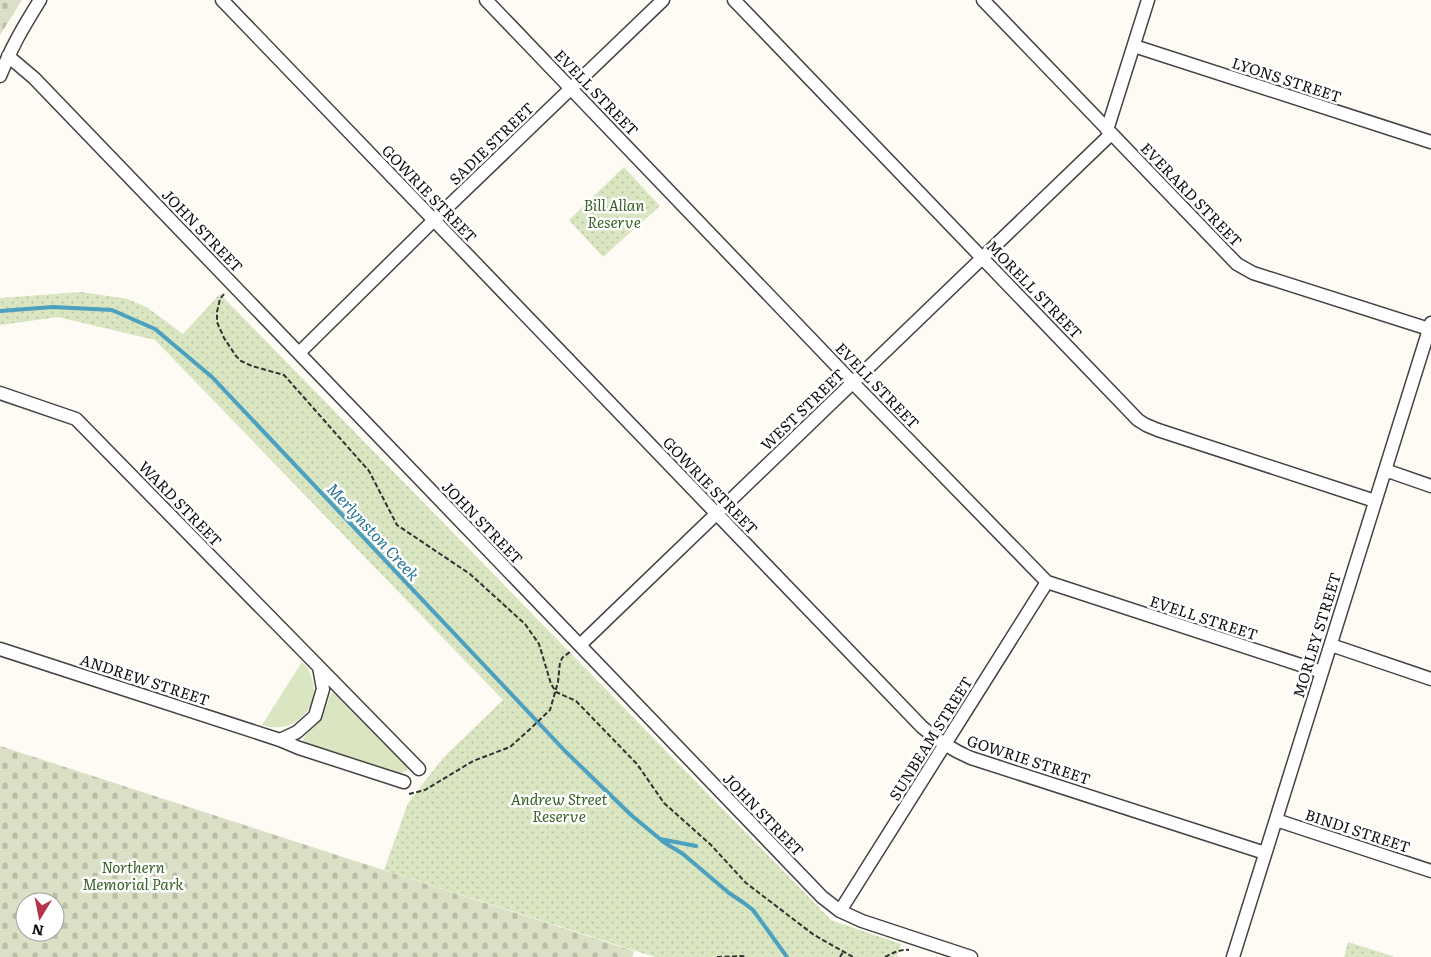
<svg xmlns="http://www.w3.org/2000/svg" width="1431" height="957" viewBox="0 0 1431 957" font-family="Literata,serif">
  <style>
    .grass { fill: #d9e6c1 }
    .cemetery { fill: url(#cemetery-stones); fill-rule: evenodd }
    .park { fill: url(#park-dots) }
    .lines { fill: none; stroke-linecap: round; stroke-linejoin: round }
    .stream { stroke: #4ca1c0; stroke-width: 4 }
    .minor-casing { stroke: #434343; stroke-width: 15 }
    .path { stroke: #323232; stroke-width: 2; stroke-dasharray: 5 2.5; stroke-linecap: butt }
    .minor { stroke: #fff; stroke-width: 12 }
    .labels { text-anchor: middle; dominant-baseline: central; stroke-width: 5; stroke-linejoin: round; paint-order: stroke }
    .street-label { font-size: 15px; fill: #101010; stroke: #fff }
    .park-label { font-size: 15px; font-style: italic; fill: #3a6226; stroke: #fff }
    .water-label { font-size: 16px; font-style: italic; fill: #257496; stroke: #fff }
  </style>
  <defs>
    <pattern id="cemetery-stones" width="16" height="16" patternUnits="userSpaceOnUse" patternTransform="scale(1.25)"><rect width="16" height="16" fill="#dadfc6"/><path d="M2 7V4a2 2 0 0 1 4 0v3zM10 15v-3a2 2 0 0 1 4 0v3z" fill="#babea9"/></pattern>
    <pattern id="park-dots" width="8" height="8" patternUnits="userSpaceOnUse" patternTransform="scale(1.25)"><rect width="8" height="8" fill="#d9e6c1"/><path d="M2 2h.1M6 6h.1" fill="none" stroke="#b9c4a5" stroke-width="1.8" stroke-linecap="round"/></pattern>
  </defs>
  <rect width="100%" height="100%" fill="#fefbf5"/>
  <!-- grass -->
  <path class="grass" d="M 302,662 C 308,667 311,674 313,682 C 319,712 290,735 262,725 Z
    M 332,692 L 338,693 L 408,766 L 407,771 L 398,774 L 308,745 L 303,741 C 305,732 316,727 321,719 C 326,710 327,700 332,692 Z"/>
  <!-- cemetery -->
  <path class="cemetery" d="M 0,0 L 22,0 L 0,35 Z
    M 0,746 L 634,951 L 632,957 L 0,957 ZM 25,902 L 55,902 L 55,932 L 25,932 Z"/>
  <!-- park -->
  <path class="park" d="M 624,167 L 660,206 L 603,257 L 569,220 Z
    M 81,292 L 128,299 L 148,308 L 183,334 L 220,294 L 831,920 L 901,944 L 897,957 L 655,957 L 384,870 L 408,803 L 443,758 L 503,700 L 155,340 L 58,317 L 0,325 L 0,298 Z
    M 1348,942 L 1395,957 L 1344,957 Z"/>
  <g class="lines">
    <!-- stream -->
    <path class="stream" d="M 0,311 L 53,307 L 112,310 L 155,329 L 212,377 L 566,752 L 631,815 L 660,839 L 696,846
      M 662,841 L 683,854 L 729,893 L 744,903 L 753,910 L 787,957"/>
    <defs>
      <path id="minor" d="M 222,0 L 922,727 C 937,740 952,750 971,758 L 1265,853
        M 486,0 L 853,383 L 1047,582 L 1322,672
        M 734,0 L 1138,420 L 1146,425 L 1158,430 L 1375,501
        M 983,0 L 1237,264 L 1253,273 L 1429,329
        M 1134,46 L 1431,142
        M 8,56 L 34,78 L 822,897 L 840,911 L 862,921 L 971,957
        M 0,76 C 11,47 24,26 40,0
        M 1107,130 L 1148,0
        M 299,353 L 434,220 L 663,0
        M 0,393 L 76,419 L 419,769
        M 1385,470 L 1431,486
        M 580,645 L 1111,134
        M 1331,645 L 1431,679
        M 0,649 L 280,740 L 299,748 L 404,782
        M 280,740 L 297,732 L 315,716 L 323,689 L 319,667
        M 1276,820 L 1431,871
        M 840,911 L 1047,582
        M 1233,957 L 1431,323"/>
    </defs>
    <!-- minor casing -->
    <use href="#minor" class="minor-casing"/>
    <!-- path -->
    <path class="path" d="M 224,294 L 220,299 L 217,312 L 217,322 L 224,338 L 236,356 L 241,361 L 252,366 L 284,375 L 369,471 L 397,525 L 470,574 L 525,624 L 539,644 L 551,684 L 556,692 L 576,701 L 637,764 L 664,803 L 711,845 L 746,883 L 814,935 L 853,957
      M 409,794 L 425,790 L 473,761 L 510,747 L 529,730 L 550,710 L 558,682 L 560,662 L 563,657 L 570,652
      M 717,957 L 742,956 L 745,957
      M 840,957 L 843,952
      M 885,957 C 893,953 900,949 909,950"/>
    <!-- minor -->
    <use href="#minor" class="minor"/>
  </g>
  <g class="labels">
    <!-- street labels -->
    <g class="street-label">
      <text transform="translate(1287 79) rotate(18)">LYONS STREET</text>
      <text transform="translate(597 92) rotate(46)">EVELL STREET</text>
      <text transform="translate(491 143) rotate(-44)">SADIE STREET</text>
      <text transform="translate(430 193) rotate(46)">GOWRIE STREET</text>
      <text transform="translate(1192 194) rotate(46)">EVERARD STREET</text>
      <text transform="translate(203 230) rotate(46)">JOHN STREET</text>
      <text transform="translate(1035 289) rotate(46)">MORELL STREET</text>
      <text transform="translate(878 385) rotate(46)">EVELL STREET</text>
      <text transform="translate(802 409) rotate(-44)">WEST STREET</text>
      <text transform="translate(711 485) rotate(46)">GOWRIE STREET</text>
      <text transform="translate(181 503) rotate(46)">WARD STREET</text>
      <text transform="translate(483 522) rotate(46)">JOHN STREET</text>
      <text transform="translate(1204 617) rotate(18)">EVELL STREET</text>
      <text transform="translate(1316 635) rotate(-73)">MORLEY STREET</text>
      <text transform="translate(145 679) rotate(18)">ANDREW STREET</text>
      <text transform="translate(930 738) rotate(-58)">SUNBEAM STREET</text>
      <text transform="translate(1029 759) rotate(18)">GOWRIE STREET</text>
      <text transform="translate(764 814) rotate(46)">JOHN STREET</text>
      <text transform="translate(1358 830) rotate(18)">BINDI STREET</text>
    </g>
    <!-- park labels -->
    <g class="park-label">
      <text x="614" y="204">Bill Allan<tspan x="614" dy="17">Reserve</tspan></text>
      <text x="559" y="798">Andrew Street<tspan x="559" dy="17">Reserve</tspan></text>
      <text x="133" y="866">Northern<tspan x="133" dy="17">Memorial Park</tspan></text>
    </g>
    <!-- water labels -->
    <g class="water-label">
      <text transform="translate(374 531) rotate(47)">Merlynston Creek</text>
    </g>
  </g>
  <!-- north arrow -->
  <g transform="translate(40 917) rotate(190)"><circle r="24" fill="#ffffff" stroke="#9f9f9f"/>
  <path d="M0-4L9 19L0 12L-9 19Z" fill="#b3364c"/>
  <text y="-8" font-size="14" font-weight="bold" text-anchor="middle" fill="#101010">N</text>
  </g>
</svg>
